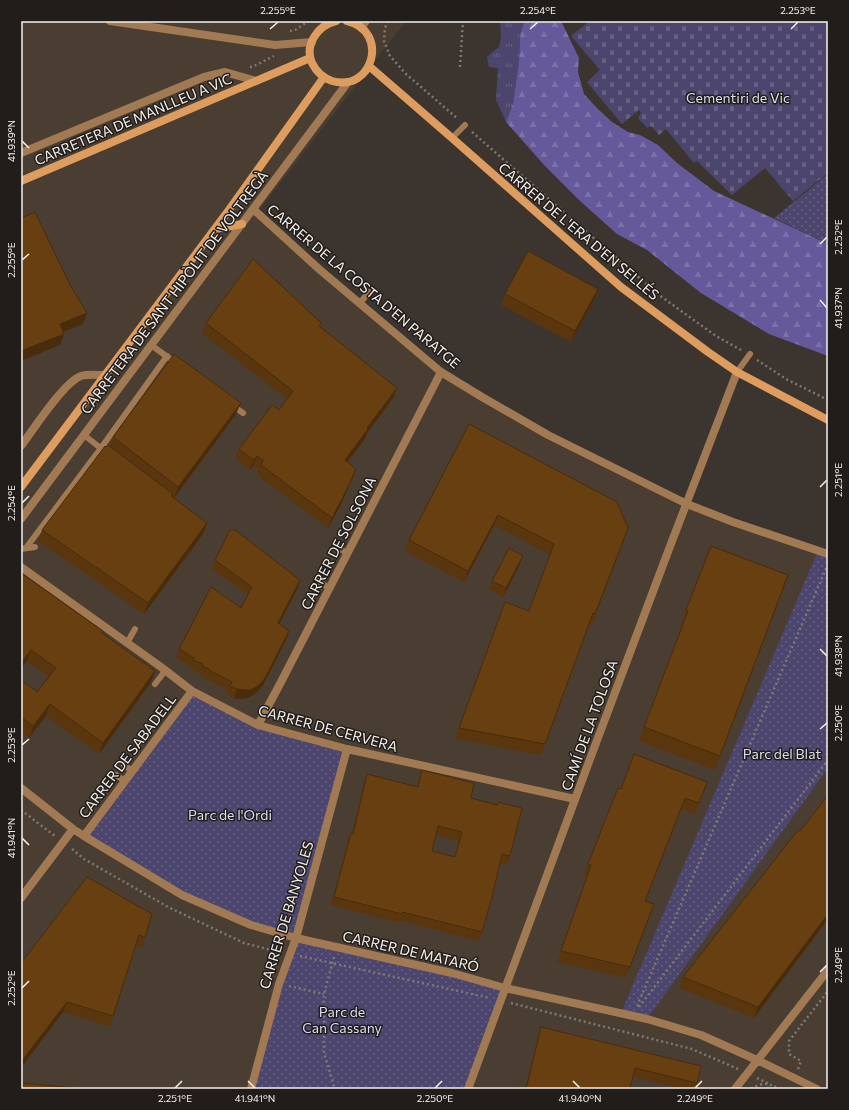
<svg xmlns="http://www.w3.org/2000/svg" width="849" height="1110" viewBox="0 0 849 1110" font-family="Commissioner,sans-serif">
  <style>
    .built { fill: #4a3e33 }
    .grass { fill: url(#grass-tufts) }
    .forest { fill: url(#forest-firs) }
    .cemetery { fill: url(#cemetery-stones) }
    .park { fill: url(#park-dots) }
    .lines { fill: none; stroke-linecap: round; stroke-linejoin: round }
    .path { stroke: #7f7873; stroke-width: 2.5; stroke-dasharray: 2 3; stroke-linecap: butt }
    .lane { stroke: #a17953; stroke-width: 6 }
    .street { stroke: #a17953; stroke-width: 8 }
    .secondary { stroke: #de9d5f; stroke-width: 8 }
    .wall { fill: #59360e; fill-rule: evenodd }
    .shaded-wall { fill: #492c0b }
    .building { fill: #683f10; stroke: #492c0b; fill-rule: evenodd }
    .ticks { fill: none; stroke: #f6f1ed; stroke-width: 1.5 }
    .labels { text-anchor: middle; dominant-baseline: central; stroke-width: 3; stroke-linejoin: round; paint-order: stroke }
    .park-label { font-size: 14px; fill: #dedcef; stroke: #211d1a }
    .street-label { font-size: 14px; fill: #f6f1ed; stroke: #211d1a }
    .neatline { fill: none; stroke: #f6f1ed; stroke-width: 1.5 }
    .ticks-label { font-size: 10px; text-anchor: middle; fill: #f6f1ed }
  </style>
  <defs>
    <pattern id="grass-tufts" width="24" height="20" patternUnits="userSpaceOnUse"><rect width="24" height="20" fill="#4c466e"/><path d="M3 7l-1-3M5 7V3M7 7l1-3M15 17l-1-3M17 17v-4M19 17l1-3" fill="none" stroke="#666183"/></pattern>
    <pattern id="forest-firs" width="22" height="20" patternUnits="userSpaceOnUse"><rect width="22" height="20" fill="#65599b"/><path d="M5 1l3.5 6h-7zM16 11l3.5 6h-7z" fill="#7c71a9"/></pattern>
    <pattern id="cemetery-stones" width="16" height="16" patternUnits="userSpaceOnUse"><rect width="16" height="16" fill="#4c466e"/><path d="M2 7V4a2 2 0 0 1 4 0v3zM10 15v-3a2 2 0 0 1 4 0v3z" fill="#666183"/></pattern>
    <pattern id="park-dots" width="8" height="8" patternUnits="userSpaceOnUse"><rect width="8" height="8" fill="#4c466e"/><path d="M2 2h.1M6 6h.1" fill="none" stroke="#666183" stroke-width="1.8" stroke-linecap="round"/></pattern>
  </defs>
  <rect width="100%" height="100%" fill="#3c352f"/>
  <!-- built -->
  <path class="built" d="M 21,21 L 406,21 L 259,210 L 441,374 L 687,504 L 828,557 L 828,1089 L 21,1089 Z"/>
  <!-- grass -->
  <path class="grass" d="M 500,21 L 524,21 L 520,37 L 519,62 L 513,104 L 506,122 L 496,100 L 498,68 L 489,67 L 487,57 L 499,47 L 501,38 Z"/>
  <!-- forest -->
  <path class="forest" d="M 524,21 L 561,21 L 579,58 L 578,72 L 584,94 L 597,108 L 612,122 L 628,132 L 640,135 L 658,145 L 677,163 L 714,191 L 828,244 L 828,356 L 769,334 L 701,293 L 647,250 L 617,234 L 579,200 L 545,166 L 506,122 L 513,104 L 519,62 L 520,37 Z"/>
  <!-- cemetery -->
  <path class="cemetery" d="M 586,21 L 828,21 L 828,173 L 793,201 L 765,168 L 732,195 L 697,161 L 694,163 L 666,129 L 659,135 L 651,126 L 647,128 L 638,118 L 641,113 L 639,110 L 622,124 L 587,82 L 600,70 L 571,36 L 587,23 Z"/>
  <!-- park -->
  <path class="park" d="M 828,174 L 828,244 L 774,218 Z
    M 818,551 L 828,554 L 828,768 L 647,1019 L 621,1013 Z
    M 192,691 L 258,725 L 347,749 L 296,938 L 505,988 L 468,1089 L 251,1089 L 295,938 L 182,895 L 84,836 Z"/>
  <g class="lines">
    <!-- path -->
    <path class="path" d="M 388,21 L 385,28 L 384,41 L 390,56 L 406,74 L 458,119
      M 290,31 L 295,30 L 309,21
      M 250,67 L 252,67 L 274,56
      M 460,67 L 463,21
      M 472,132 L 659,295 L 716,336 L 741,350
      M 757,360 L 786,379 L 828,400
      M 21,810 L 55,836
      M 72,849 L 84,859 L 170,908 L 244,943 L 279,952
      M 300,956 L 490,998
      M 334,957 L 324,994 L 324,1053 L 335,1089
      M 289,986 L 324,994
      M 511,1003 L 692,1049 L 738,1069
      M 637,1006 L 828,564
      M 639,1007 L 828,760
      M 798,1069 L 801,1061 L 789,1054 L 789,1041 L 828,991
      M 757,1078 L 769,1084
      M 751,1089 C 764,1081 768,1084 781,1089"/>
    <!-- lane -->
    <path class="lane" d="M 452,138 L 465,125
      M 360,303 L 369,292
      M 151,345 L 169,358
      M 737,372 L 750,354
      M 233,406 L 243,413
      M 84,435 L 103,450
      M 335,546 L 347,553
      M 26,548 L 101,448 L 167,356
      M 21,549 L 35,547
      M 318,581 L 329,588
      M 127,643 L 135,629
      M 155,684 L 165,671
      M 124,765 L 132,771
      M 116,775 L 125,781"/>
    <!-- street -->
    <path class="street" d="M 110,21 L 275,45 L 312,42
      M 361,28 L 366,21
      M 21,153 L 204,77 L 225,72 L 256,81
      M 253,209 L 319,269 L 441,372 L 482,397 L 548,435 L 687,504 L 733,522 L 828,554
      M 21,446 C 33,430 64,382 81,376 C 88,374 98,375 105,375
      M 21,519 L 348,82
      M 21,567 L 161,667 L 192,691 L 258,725 L 347,749 L 575,799
      M 258,725 L 281,682 L 441,372
      M 21,788 L 73,829 L 84,836 L 182,895 L 251,925 L 296,938 L 452,973 L 505,988 L 647,1019 L 701,1035 L 757,1060 L 817,1089
      M 84,836 L 192,691
      M 21,898 L 73,829
      M 251,1089 L 279,984 L 296,938 L 347,749
      M 468,1089 L 587,767 L 669,549 L 737,372
      M 735,1089 L 828,970"/>
    <!-- secondary -->
    <path class="secondary" d="M 336,21 C 318,25 304,45 312,63 C 316,71 323,78 332,81 C 373,93 390,31 347,21
      M 369,66 L 452,138 L 621,287 L 708,352 L 737,372 L 828,420
      M 21,181 L 310,58
      M 215,229 L 242,224
      M 21,487 L 226,214 L 324,77"/>
  </g>
  <!-- wall -->
  <path class="wall" d="M 505,294 L 594,300 L 571,342 L 501,305 Z
    M 206,323 L 320,326 L 397,388 L 393,398 L 367,433 L 365,439 L 347,462 L 352,479 L 341,504 L 328,528 L 257,475 L 259,469 L 253,466 L 250,470 L 235,459 L 239,449 L 279,410 L 287,399 L 202,333 Z
    M 236,414 L 174,498 L 172,496 L 203,534 L 144,614 L 38,541 L 42,530 L 106,447 L 110,446 L 113,437 Z
    M 469,424 L 628,528 L 592,625 L 589,624 L 541,755 L 455,739 L 505,602 L 529,611 L 550,555 L 494,525 L 464,582 L 405,551 L 409,540 Z
    M 711,546 L 788,575 L 715,770 L 639,741 L 682,625 L 681,625 Z
    M 215,560 L 297,589 L 279,624 L 289,631 L 286,640 L 262,687 L 258,691 L 253,695 L 248,698 L 242,699 L 234,698 L 227,694 L 229,691 L 206,679 L 206,678 L 199,674 L 199,673 L 190,668 L 191,667 L 176,658 L 179,649 L 241,608 L 248,595 L 212,569 Z
    M 520,564 L 503,597 L 489,589 L 492,581 Z
    M 21,573 L 102,633 L 151,682 L 99,754 L 46,716 L 29,738 L 21,731 L 21,680 L 37,692 L 49,677 L 27,661 L 21,669 Z
    M 422,770 L 471,798 L 497,805 L 498,802 L 510,856 L 507,865 L 500,863 L 482,932 L 479,941 L 399,920 L 399,923 L 331,905 L 348,841 L 351,833 L 352,833 L 364,782 L 367,774 L 417,787 L 419,778 ZM 435,835 L 459,841 L 455,857 L 432,851 Z
    M 707,782 L 695,814 L 681,809 L 645,901 L 654,904 L 626,978 L 557,962 L 587,876 L 584,875 L 588,864 L 621,789 Z
    M 87,877 L 145,937 L 142,948 L 136,945 L 110,1027 L 63,1012 Z
    M 828,919 L 754,1018 L 679,988 L 683,977 Z
    M 541,1027 L 697,1083 L 694,1089 L 683,1089 L 633,1077 L 630,1089 L 525,1089 L 538,1036 Z"/>
  <!-- shaded-wall -->
  <path class="shaded-wall" d="M 598,289 L 594,300 L 571,342 L 575,331 Z
    M 87,313 L 83,324 L 56,335 L 60,324 Z
    M 64,334 L 60,345 L 21,361 L 21,351 Z
    M 397,388 L 393,398 L 367,433 L 365,439 L 341,470 L 345,460 L 367,428 Z
    M 241,403 L 236,414 L 174,498 L 178,487 Z
    M 257,456 L 253,466 L 250,470 L 254,460 Z
    M 356,469 L 352,479 L 341,504 L 328,528 L 332,518 Z
    M 498,515 L 494,525 L 464,582 L 468,571 Z
    M 207,523 L 203,534 L 144,614 L 148,603 Z
    M 523,556 L 520,564 L 503,597 L 506,588 Z
    M 300,580 L 297,589 L 275,632 L 278,623 Z
    M 289,631 L 286,640 L 262,687 L 258,691 L 253,695 L 248,698 L 242,699 L 234,698 L 237,689 Z
    M 31,650 L 27,661 L 21,669 L 21,663 Z
    M 155,671 L 151,682 L 99,754 L 103,743 Z
    M 50,704 L 46,716 L 29,738 L 33,726 Z
    M 828,914 L 828,919 L 754,1018 L 758,1007 Z
    M 67,1002 L 63,1012 L 21,1068 L 21,1062 Z"/>
  <!-- building -->
  <path class="building" d="M 35,212 L 70,285 L 87,313 L 60,324 L 64,334 L 21,351 L 21,218 Z
    M 528,251 L 598,289 L 575,331 L 505,294 Z
    M 253,259 L 321,323 L 319,326 L 397,388 L 367,428 L 368,429 L 345,460 L 356,469 L 345,493 L 332,518 L 261,465 L 263,460 L 257,456 L 254,460 L 239,449 L 272,405 L 279,410 L 293,391 L 206,323 Z
    M 174,354 L 241,403 L 178,487 L 113,437 Z
    M 469,424 L 617,502 L 628,528 L 595,614 L 593,613 L 545,744 L 459,728 L 505,602 L 529,611 L 554,544 L 498,515 L 468,571 L 409,540 Z
    M 108,445 L 173,494 L 171,496 L 207,523 L 148,603 L 42,530 L 105,446 L 106,447 Z
    M 230,530 L 235,530 L 300,580 L 278,623 L 289,631 L 265,678 L 261,683 L 256,687 L 251,690 L 245,690 L 237,689 L 230,686 L 232,682 L 209,670 L 209,669 L 202,666 L 203,664 L 193,660 L 194,658 L 179,649 L 211,587 L 241,608 L 252,587 L 215,560 Z
    M 711,546 L 788,575 L 720,756 L 644,727 L 688,611 L 686,610 Z
    M 509,548 L 523,556 L 506,588 L 492,581 Z
    M 21,573 L 103,631 L 102,633 L 155,671 L 103,743 L 50,704 L 33,726 L 21,717 L 21,680 L 37,692 L 56,668 L 31,650 L 21,663 Z
    M 634,754 L 707,782 L 699,803 L 685,798 L 645,901 L 654,904 L 630,967 L 561,951 L 591,865 L 588,864 L 618,788 L 621,789 Z
    M 422,770 L 474,783 L 471,798 L 497,805 L 498,802 L 522,808 L 510,856 L 502,854 L 492,897 L 482,932 L 402,912 L 402,914 L 334,897 L 351,833 L 353,834 L 367,774 L 418,787 ZM 438,826 L 462,832 L 455,857 L 432,851 Z
    M 828,795 L 828,914 L 758,1007 L 683,977 L 798,830 L 800,831 Z
    M 87,877 L 152,914 L 145,937 L 139,935 L 113,1016 L 67,1002 L 21,1062 L 21,963 Z
    M 541,1027 L 701,1066 L 697,1083 L 635,1068 L 630,1089 L 526,1089 Z
    M 21,1083 L 87,1089 L 21,1089 Z
    M 513,1087 L 522,1089 L 513,1089 Z"/>
  <!-- ticks -->
  <path class="ticks" d="M 270,29 L 278,22M 530,29 L 538,22M 791,29 L 798,22M 22,141 L 29,148M 820,244 L 827,237M 22,260 L 29,254M 820,300 L 827,308M 820,487 L 827,480M 22,503 L 29,496M 820,649 L 827,656M 820,729 L 827,723M 22,745 L 29,739M 22,838 L 29,845M 820,972 L 827,965M 22,988 L 29,981M 248,1081 L 255,1088M 573,1081 L 580,1088M 175,1088 L 182,1081M 435,1088 L 442,1081M 695,1088 L 702,1081"/>
  <g class="labels">
    <!-- park labels -->
    <g class="park-label">
      <text x="738" y="97">Cementiri de Vic</text>
      <text x="782" y="753">Parc del Blat</text>
      <text x="230" y="814">Parc de l'Ordi</text>
      <text x="342" y="1011">Parc de<tspan x="342" dy="16">Can Cassany</tspan></text>
    </g>
    <!-- street labels -->
    <g class="street-label">
      <text transform="translate(133 119) rotate(-23)">CARRETERA DE MANLLEU A VIC</text>
      <text transform="translate(579 231) rotate(40)">CARRER DE L'ERA D'EN SELLÉS</text>
      <text transform="translate(364 286) rotate(40)">CARRER DE LA COSTA D'EN PARATGE</text>
      <text transform="translate(174 292) rotate(-53)">CARRETERA DE SANT HIPÒLIT DE VOLTREGÀ</text>
      <text transform="translate(338 543) rotate(-63)">CARRER DE SOLSONA</text>
      <text transform="translate(589 725) rotate(-70)">CAMÍ DE LA TOLOSA</text>
      <text transform="translate(328 728) rotate(15)">CARRER DE CERVERA</text>
      <text transform="translate(127 756) rotate(-53)">CARRER DE SABADELL</text>
      <text transform="translate(286 915) rotate(-73)">CARRER DE BANYOLES</text>
      <text transform="translate(411 951) rotate(13)">CARRER DE MATARÓ</text>
    </g>
  </g>
  <!-- border -->
  <rect width="849" height="1110" fill="none" stroke="#211d1a" stroke-width="44"/>
  <rect x="22" y="22" width="805" height="1066" class="neatline"/>
  <g class="ticks-label">
    <text x="278" y="14">2.255°E</text>
    <text x="538" y="14">2.254°E</text>
    <text x="798" y="14">2.253°E</text>
    <text transform="translate(11 141) rotate(-90)" y="4">41.939°N</text>
    <text transform="translate(838 237) rotate(-90)" y="4">2.252°E</text>
    <text transform="translate(11 260) rotate(-90)" y="4">2.255°E</text>
    <text transform="translate(838 308) rotate(-90)" y="4">41.937°N</text>
    <text transform="translate(838 480) rotate(-90)" y="4">2.251°E</text>
    <text transform="translate(11 503) rotate(-90)" y="4">2.254°E</text>
    <text transform="translate(838 656) rotate(-90)" y="4">41.938°N</text>
    <text transform="translate(838 723) rotate(-90)" y="4">2.250°E</text>
    <text transform="translate(11 745) rotate(-90)" y="4">2.253°E</text>
    <text transform="translate(11 838) rotate(-90)" y="4">41.941°N</text>
    <text transform="translate(838 965) rotate(-90)" y="4">2.249°E</text>
    <text transform="translate(11 988) rotate(-90)" y="4">2.252°E</text>
    <text x="175" y="1102">2.251°E</text>
    <text x="255" y="1102">41.941°N</text>
    <text x="435" y="1102">2.250°E</text>
    <text x="580" y="1102">41.940°N</text>
    <text x="695" y="1102">2.249°E</text>
  </g>
</svg>
